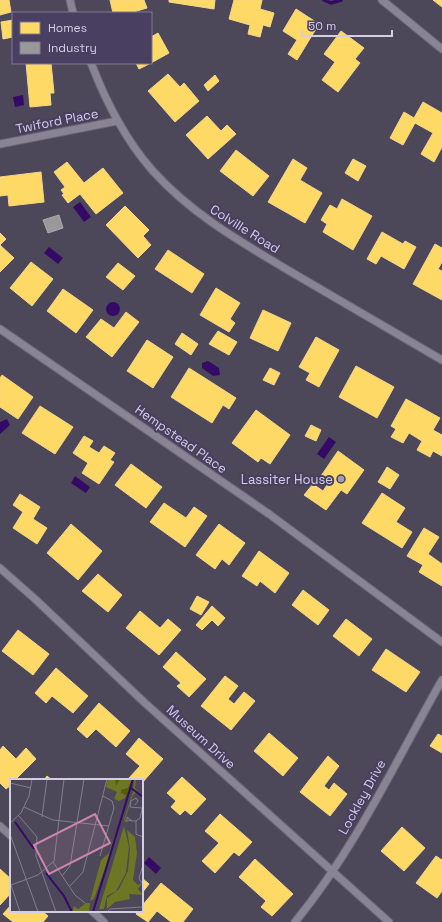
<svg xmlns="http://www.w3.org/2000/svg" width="442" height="922" viewBox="0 0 442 922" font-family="'Space Grotesk',sans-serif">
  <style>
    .water { fill: #350a66 }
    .homes { fill: #ffd966; stroke: #f2d68c }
    .industry { fill: #999; stroke: #aaa9af }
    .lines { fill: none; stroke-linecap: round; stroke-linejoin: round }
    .stream { stroke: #350a66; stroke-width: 3.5 }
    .minor-casing { stroke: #6b6676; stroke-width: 9 }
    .minor { stroke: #888493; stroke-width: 7 }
    .poi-dot { fill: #a49fb3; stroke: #483f61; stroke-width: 1.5 }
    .labels { text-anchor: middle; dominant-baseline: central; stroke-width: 4; stroke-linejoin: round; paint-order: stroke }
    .street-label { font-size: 13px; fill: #d3cee3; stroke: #483f61 }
    .poi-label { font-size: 13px; fill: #d3cee3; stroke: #483f61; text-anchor: end }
    .inset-river { fill: none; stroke: #350a66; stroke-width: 2 }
    .inset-road { fill: none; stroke: #827d90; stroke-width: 1 }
    .view { fill: #cc85ad; fill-opacity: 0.15; stroke: #cc85ad; stroke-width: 2 }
    .inset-edge { fill: none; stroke: #d3cee3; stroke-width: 2 }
  </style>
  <rect width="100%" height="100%" fill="#4c4759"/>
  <!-- water -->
  <path class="water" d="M 23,95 L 24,105 L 15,107 L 13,97 Z
    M 80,202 L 91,217 L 84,222 L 73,207 Z
    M 49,247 L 63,258 L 58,264 L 44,253 Z
    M106 309a7 7 0 1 1 14 0a7 7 0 1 1-14 0Z
    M 208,361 L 219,368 L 220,375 L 213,376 L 202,368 L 202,363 Z
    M 7,419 L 10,425 L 0,434 L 0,422 Z
    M 329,437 L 336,442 L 324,459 L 317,454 Z
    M 75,476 L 90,487 L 86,493 L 71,483 Z
    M 149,857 L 161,868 L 156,874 L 144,863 Z"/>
  <!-- homes -->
  <path class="homes" d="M 0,0 L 9,0 L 11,12 L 0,15 Z
    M 110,0 L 144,0 L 147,8 L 130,13 L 113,13 Z
    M 169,0 L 215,0 L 214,9 L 169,2 Z
    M 234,0 L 262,0 L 260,9 L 274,13 L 270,27 L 263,25 L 260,37 L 248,34 L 250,25 L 229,19 Z
    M 433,0 L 442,0 L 442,7 Z
    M 296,9 L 319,24 L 297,60 L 288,54 L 297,40 L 283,31 Z
    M 13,20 L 13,37 L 3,39 L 1,22 Z
    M 341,31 L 364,48 L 355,59 L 360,63 L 338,92 L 322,80 L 335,62 L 324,54 Z
    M 158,33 L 169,53 L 151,63 L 151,37 Z
    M 26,63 L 51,63 L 54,93 L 50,93 L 51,105 L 30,107 Z
    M 136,63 L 151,63 L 139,69 Z
    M 168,74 L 180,87 L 184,83 L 199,101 L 175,122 L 148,91 Z
    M 215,75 L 219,81 L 208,91 L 204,85 Z
    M 423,102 L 442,113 L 442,147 L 434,162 L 421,154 L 433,133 L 415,123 L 403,145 L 390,138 L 404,112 L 414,118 Z
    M 207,116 L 221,131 L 227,125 L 236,134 L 208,159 L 186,135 Z
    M 236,150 L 269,176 L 253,196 L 220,171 Z
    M 293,159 L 307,168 L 300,180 L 322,193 L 305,223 L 268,202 Z
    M 353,159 L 366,166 L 358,181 L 345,173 Z
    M 67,162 L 84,183 L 103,168 L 123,193 L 96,214 L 80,194 L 68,203 L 62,195 L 64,194 L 61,190 L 65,187 L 54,172 Z
    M 41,172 L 44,202 L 9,206 L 8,195 L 0,196 L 0,177 Z
    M 342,199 L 372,216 L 353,250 L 323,232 L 327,224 L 321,220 L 330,205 L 337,209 Z
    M 125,206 L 149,230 L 143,236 L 151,245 L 138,258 L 106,225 Z
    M 382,232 L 403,244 L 405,241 L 416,247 L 404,269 L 381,256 L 376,264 L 367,259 Z
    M 0,233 L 6,239 L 0,245 L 14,258 L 0,272 Z
    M 435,244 L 442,248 L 442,262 L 438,269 L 442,271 L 442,300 L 413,284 Z
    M 168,250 L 204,274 L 192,293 L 155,269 Z
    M 31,262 L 53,279 L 32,306 L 10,288 Z
    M 118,263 L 135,276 L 123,290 L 106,277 Z
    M 216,288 L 240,303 L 230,319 L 235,323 L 229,332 L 200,315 Z
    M 63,289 L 93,310 L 76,333 L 47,311 Z
    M 263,310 L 291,323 L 278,351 L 250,338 Z
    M 126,312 L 139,322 L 112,357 L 86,337 L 101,319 L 114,328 Z
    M 218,331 L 237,342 L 229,355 L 209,344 Z
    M 182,333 L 198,344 L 191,355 L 175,344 Z
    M 316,337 L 339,350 L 319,387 L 306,380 L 310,373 L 299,367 Z
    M 147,340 L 173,357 L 153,388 L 127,371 Z
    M 356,366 L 394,387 L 377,418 L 339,397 Z
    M 189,368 L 236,398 L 229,409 L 223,405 L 212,423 L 171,397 Z
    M 270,368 L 280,373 L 274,385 L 263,380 Z
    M 2,375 L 33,397 L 18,419 L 0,407 L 0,378 Z
    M 406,399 L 440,418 L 433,430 L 442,435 L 442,456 L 433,451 L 430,457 L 417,450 L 422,441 L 409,433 L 403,443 L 391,437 L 396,429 L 391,426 Z
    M 40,406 L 73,427 L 55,454 L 22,433 Z
    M 256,410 L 290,435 L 270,464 L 261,458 L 258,462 L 232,443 Z
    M 311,425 L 321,430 L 316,441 L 305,436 Z
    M 84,436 L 93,441 L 89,447 L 99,453 L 104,446 L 115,453 L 110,460 L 114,462 L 99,484 L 82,473 L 88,463 L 73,453 Z
    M 338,451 L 364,470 L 347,494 L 341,490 L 326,510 L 304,495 L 313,484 L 323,491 L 329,482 L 321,476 Z
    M 131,464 L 162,487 L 146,508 L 115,485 Z
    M 387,467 L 399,475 L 390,489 L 378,482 Z
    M 382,493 L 405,508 L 396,522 L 412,532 L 402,548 L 362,523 Z
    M 20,494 L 40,507 L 33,519 L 47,528 L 37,544 L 13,528 L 23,512 L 13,505 Z
    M 164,503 L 186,518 L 194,507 L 207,516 L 185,547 L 150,522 Z
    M 71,524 L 102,551 L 78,580 L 47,553 Z
    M 219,524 L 245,543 L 229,565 L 222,559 L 215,569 L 196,555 Z
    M 424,528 L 439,537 L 428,554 L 442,564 L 442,586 L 419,572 L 423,565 L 407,556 Z
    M 259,551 L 289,573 L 275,593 L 260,581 L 257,586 L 242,576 Z
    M 98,574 L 122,595 L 108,612 L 82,591 Z
    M 303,590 L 329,610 L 318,625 L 292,605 Z
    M 197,596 L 209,602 L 201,615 L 190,609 Z
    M 212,606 L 225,618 L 218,626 L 212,620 L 202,630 L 196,625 Z
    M 140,611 L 160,628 L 168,619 L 181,630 L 159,655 L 126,628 Z
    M 346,619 L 372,639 L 359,656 L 333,636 Z
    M 18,630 L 49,654 L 33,675 L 2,651 Z
    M 386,649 L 420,672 L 406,692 L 372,670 Z
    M 176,652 L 206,679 L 189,697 L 177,686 L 181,683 L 163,667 Z
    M 56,668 L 88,696 L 73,713 L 52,696 L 46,703 L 35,693 Z
    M 225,676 L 238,686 L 228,699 L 234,704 L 244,692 L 255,701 L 231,730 L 201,706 Z
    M 99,703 L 130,731 L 116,747 L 96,729 L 87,738 L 77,729 Z
    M 269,733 L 298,758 L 283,776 L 254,751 Z
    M 438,734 L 442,736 L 442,753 L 430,746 Z
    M 139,738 L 163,759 L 142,783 L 142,780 L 131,780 L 129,778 L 140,766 L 126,754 Z
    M 3,746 L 16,759 L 26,748 L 36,759 L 15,780 L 11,780 L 11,785 L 6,789 L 0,783 L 0,750 Z
    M 328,756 L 339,766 L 324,786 L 329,790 L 334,783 L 347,794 L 330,816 L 300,792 Z
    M 47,776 L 52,780 L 44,780 Z
    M 182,777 L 206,799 L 191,815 L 185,810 L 180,815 L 171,807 L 176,801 L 167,793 Z
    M 220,814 L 252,842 L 239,856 L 234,852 L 215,873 L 202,861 L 219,843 L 205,831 Z
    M 402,827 L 425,848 L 404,871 L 381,851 Z
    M 436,856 L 442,860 L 442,891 L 437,898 L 416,883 Z
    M 255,859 L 293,894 L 272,916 L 261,907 L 266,901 L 239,877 Z
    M 0,869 L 11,879 L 11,893 L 0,905 Z
    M 142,878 L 149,884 L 142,893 Z
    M 161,883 L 193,909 L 183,922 L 171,922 L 157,911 L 148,922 L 136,914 L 138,911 L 142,911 L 142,906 Z
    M 11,905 L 11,911 L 42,911 L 48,916 L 43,922 L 13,922 L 3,914 Z"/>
  <!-- industry -->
  <path class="industry" d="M 59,215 L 63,228 L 48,233 L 43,220 Z"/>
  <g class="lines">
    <!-- stream -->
    <path class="stream" d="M 324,0 L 331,3 L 341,0"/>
    <defs>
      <path id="minor" d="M 70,0 L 73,13
        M 382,0 L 442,49
        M 91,63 C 106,102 124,138 152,170 C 193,216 246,245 298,276 C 346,304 394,332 442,360
        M 0,144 L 117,121
        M 0,329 L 269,514 L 442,642
        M 0,568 L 35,599 L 145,703 L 389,922
        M 0,826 L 11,836
        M 92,911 L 104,922
        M 295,922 C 355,849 396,761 442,680"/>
    </defs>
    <!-- minor casing -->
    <use href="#minor" class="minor-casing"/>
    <!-- minor -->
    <use href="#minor" class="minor"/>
  </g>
  <!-- markers -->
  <circle class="poi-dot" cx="341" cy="479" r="4"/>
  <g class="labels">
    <!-- street labels -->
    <g class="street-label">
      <text transform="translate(57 121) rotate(-11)">Twiford Place</text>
      <text transform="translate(245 229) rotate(32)">Colville Road</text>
      <text transform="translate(181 439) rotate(35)">Hempstead Place</text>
      <text transform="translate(201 737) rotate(42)">Museum Drive</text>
      <text transform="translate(362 797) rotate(-61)">Lockley Drive</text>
    </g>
    <!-- poi labels -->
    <g class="poi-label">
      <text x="333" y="479">Lassiter House</text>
    </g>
  </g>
  <!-- overview -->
  <g transform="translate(10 779)">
    <rect width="133" height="133" fill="#4c4759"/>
    <path d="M 98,0 L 123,0 L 118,17 L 97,7 Z" fill="#555c0c"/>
    <path d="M 98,0 L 105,0 L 106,7 L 110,0 L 122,0 L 118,9 L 111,11 L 111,14 L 116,16 L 115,19 L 109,22 L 104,20 L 107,13 L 96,8 ZM 124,0 L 126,0 L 125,9 L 133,19 L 127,13 L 123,16 L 115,40 L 119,43 L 115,43 L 114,40 L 123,13 ZM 114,47 L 119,68 L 116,94 L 106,112 L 97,117 L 94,130 L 89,130 ZM 117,51 L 125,58 L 127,74 L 123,101 L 128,106 L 133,103 L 128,110 L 133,116 L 119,115 L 120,120 L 105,123 L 97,130 L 97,119 L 109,110 L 118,92 L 120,70 ZM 106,52 L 97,84 L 84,120 L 80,122 L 91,81 L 99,74 ZM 76,124 L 80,124 L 79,133 L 62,133 L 64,127 L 68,130 Z" fill="#6c7623"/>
    <path class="inset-river" d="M 121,9 L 133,18M 5,43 L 24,70M 36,94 L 54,117 L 62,133M 83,133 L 123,0M 99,133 L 129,133"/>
    <path class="inset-road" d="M 0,4 L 21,9M 125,26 L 128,22 L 126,19 L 121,22 L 120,28 L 132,29M 133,26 L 130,39 L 126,42 L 126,55 L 133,58M 14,28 L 43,41 L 99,47M 9,37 L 27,58 L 26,77 L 46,133M 32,38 L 37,0M 122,42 L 117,38 L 117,41 L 118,41 L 122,42 L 126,42M 0,44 L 11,34 L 19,17 L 22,0M 0,55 L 28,133M 90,77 L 104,29 L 102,22 L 93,17M 43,83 L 65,116 L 75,124M 133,86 L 129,99 L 131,103 L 133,102M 53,96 L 60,87 L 74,0M 0,103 L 10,133M 1,106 L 28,96 L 44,82 L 54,0M 60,107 L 73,93 L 97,0M 97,133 L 100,130 L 133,128"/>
    <path class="view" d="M 85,35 L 100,64 L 39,95 L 24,66 Z"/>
    <rect width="133" height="133" class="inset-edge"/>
  </g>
  <!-- legend -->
  <rect x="12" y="12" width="140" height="52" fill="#483f61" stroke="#807895"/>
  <rect x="20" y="22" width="20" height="12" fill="#ffd966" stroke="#807895"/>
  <text x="48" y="32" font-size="12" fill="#d3cee3">Homes</text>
  <rect x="20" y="42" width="20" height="12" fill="#999999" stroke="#807895"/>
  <text x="48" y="52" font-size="12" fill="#d3cee3">Industry</text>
  <!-- scale -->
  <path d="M302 30v6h90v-6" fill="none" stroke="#d3cee3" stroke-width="2"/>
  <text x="308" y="30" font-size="12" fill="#d3cee3" stroke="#483f61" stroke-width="3" paint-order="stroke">50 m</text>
</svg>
